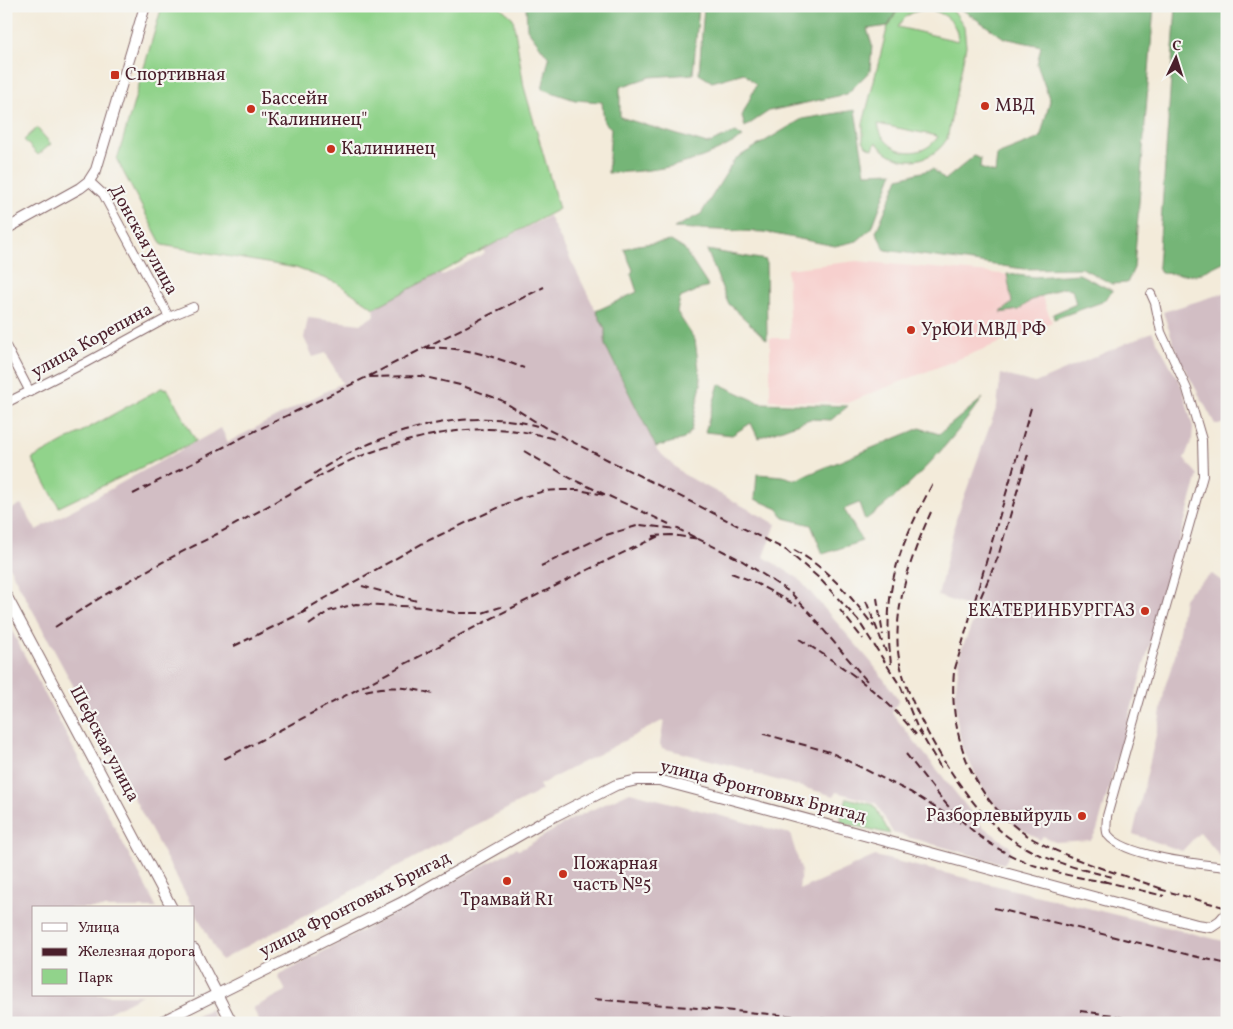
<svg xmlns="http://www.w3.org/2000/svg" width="1233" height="1029" viewBox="0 0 1233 1029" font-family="Vollkorn,serif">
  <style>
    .built { fill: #f7d0ce }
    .industrial { fill: #d2bec4 }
    .green { fill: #91d38b; stroke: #6e795b; fill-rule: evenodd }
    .forest { fill: #74b577; stroke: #5f6a51 }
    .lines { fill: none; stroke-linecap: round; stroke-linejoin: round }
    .minor-casing { stroke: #856668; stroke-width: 10 }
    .major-casing { stroke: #856668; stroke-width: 12 }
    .minor { stroke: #fff; stroke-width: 8 }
    .major { stroke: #fff; stroke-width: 10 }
    .rail { stroke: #4a1f2b; stroke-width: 2; stroke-dasharray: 8 4; stroke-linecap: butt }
    .poi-dot { fill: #c8321e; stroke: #f6f6f2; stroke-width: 2 }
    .labels { text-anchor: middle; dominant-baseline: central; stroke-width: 4.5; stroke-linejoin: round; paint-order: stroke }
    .poi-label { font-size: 18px; fill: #4a1f2b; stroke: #f6f6f2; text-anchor: start }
    .street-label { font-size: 18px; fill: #4a1f2b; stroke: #f6f6f2 }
  </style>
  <rect width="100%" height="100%" fill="#f6f6f2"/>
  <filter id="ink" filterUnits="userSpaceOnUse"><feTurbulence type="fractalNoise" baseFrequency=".02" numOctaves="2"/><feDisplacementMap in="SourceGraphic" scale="10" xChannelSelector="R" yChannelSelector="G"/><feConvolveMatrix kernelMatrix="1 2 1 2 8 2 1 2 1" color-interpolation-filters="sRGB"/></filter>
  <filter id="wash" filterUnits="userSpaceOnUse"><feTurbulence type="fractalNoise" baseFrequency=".0096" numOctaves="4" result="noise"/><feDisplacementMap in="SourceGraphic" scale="20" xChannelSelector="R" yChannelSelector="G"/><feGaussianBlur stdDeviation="1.12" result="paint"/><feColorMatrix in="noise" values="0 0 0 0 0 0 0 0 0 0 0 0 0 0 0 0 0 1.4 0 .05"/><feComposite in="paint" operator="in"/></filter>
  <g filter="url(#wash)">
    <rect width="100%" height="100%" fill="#f3ebda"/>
    <!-- built -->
    <path class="built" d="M 857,261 L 1034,277 L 1052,322 L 847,403 L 770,400 L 770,338 L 790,338 L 787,269 Z"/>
    <!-- industrial -->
    <path class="industrial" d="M 549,216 L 605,329 L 605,346 L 657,450 L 683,474 L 776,524 L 764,557 L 798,578 L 871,662 L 899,700 L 892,713 L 982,826 L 1009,846 L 1011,852 L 1004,864 L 893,833 L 876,803 L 836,792 L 834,796 L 755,774 L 754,771 L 662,748 L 660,744 L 664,720 L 539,785 L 542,790 L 529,797 L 221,960 L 6,561 L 6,512 L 21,504 L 36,530 L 221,428 L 228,442 L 342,383 L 326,353 L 313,357 L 304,338 L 308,318 L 361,324 L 375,315 L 374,308 L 438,273 L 443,275 L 485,253 L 483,250 Z
      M 1227,292 L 1227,424 L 1215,424 L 1178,356 L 1163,312 Z
      M 1152,332 L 1182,387 L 1193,427 L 1192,439 L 1184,459 L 1198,475 L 1097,830 L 1091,840 L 1055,842 L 1043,836 L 1040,840 L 1016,826 L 996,807 L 982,787 L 962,747 L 957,721 L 955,692 L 961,650 L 978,610 L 938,596 L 956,519 L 997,406 L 1001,374 L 1035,383 Z
      M 1212,574 L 1227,585 L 1227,861 L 1224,861 L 1200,832 L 1182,851 L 1133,834 L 1159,722 L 1165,686 L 1175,656 L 1184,599 L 1190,591 Z
      M 6,620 L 157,908 L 34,908 L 34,995 L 142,995 L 88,1023 L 6,1023 Z
      M 630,792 L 790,834 L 801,869 L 799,890 L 875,856 L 1227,942 L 1227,1023 L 260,1023 L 253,1008 L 286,991 L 278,976 L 516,848 L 518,850 L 525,847 L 572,819 Z
      M 210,1009 L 217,1023 L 185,1023 Z"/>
    <!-- green -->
    <path class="green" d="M 162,6 L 499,6 L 513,18 L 524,87 L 559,209 L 374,308 L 337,283 L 296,268 L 162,245 L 117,160 Z
      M 908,6 L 947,6 L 956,14 L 964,26 L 966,46 L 947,139 C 930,166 895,167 876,142 L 873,149 L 866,146 L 863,140 L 863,124 L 887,29 L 896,13 ZM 927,9 C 945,13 957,21 958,41 L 898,27 C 905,15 913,11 927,9 ZM 878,124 L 937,136 L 938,137 C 921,162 883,154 878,124 Z
      M 37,128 L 51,144 L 38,155 L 24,140 Z
      M 163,387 L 164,389 L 167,388 L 196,441 L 59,507 L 32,459 Z
      M 847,798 L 874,805 L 890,834 L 840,822 Z"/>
    <!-- forest -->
    <path class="forest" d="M 526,6 L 699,6 L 693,74 L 650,77 L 620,87 L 620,117 L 707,144 L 736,132 L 743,137 C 695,165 663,171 608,173 L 611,128 L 604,122 L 602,102 L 575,100 L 542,89 L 549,58 L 527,29 Z
      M 704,6 L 899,6 L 888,26 L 867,29 L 872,45 L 870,71 L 847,94 L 769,111 L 745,127 L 742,116 L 756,85 L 744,73 L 712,82 L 699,74 Z
      M 957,6 L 1154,6 L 1134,268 L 1127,283 L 1112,284 L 1082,268 L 1024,269 L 885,250 L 876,232 L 899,178 L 933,169 L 945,180 L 974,156 L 981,159 L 980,168 L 995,173 L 997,155 L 1040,138 L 1050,101 L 1037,64 L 1041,46 L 1004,38 Z
      M 1176,6 L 1227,6 L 1227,260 L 1197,275 L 1161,273 L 1158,266 Z
      M 855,110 L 865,173 L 893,172 L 872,228 L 857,241 L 835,246 L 764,232 L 674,228 L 701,214 L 735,159 L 802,119 Z
      M 671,241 L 684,249 L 708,286 L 680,298 L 677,312 L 695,340 L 701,384 L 691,431 L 684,439 L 656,447 L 605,345 L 605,329 L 596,311 L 637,292 L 631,274 L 633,270 L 624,249 L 637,245 Z
      M 707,250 L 766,260 L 767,340 L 728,303 Z
      M 1007,274 L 1034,277 L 1079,274 L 1113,291 L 1102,302 L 1054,319 L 1053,314 L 1076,304 L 1072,289 L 1061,288 L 1030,301 L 1019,310 L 1000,313 L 1012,303 Z
      M 719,384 L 760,403 L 848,406 L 831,420 L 810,419 L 758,438 L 751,423 L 732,435 L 705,432 Z
      M 983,398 C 949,444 912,487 865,520 L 859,503 L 844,509 L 862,541 L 823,554 L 811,525 L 784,518 L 778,509 L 755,499 L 757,474 L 783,476 L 795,480 L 920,428 L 939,434 Z"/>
  </g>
  <g filter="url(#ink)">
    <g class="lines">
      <defs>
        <path id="minor" d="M 89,181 L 103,194 L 169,317
          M 1151,294 L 1155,303 L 1161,332 L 1187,389 L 1202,440 L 1203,476 L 1107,816 C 1107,822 1105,830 1108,835 C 1125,857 1200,864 1227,867
          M 6,346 L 30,392
          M 6,403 L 85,363 L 169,317 L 193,307"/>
        <path id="major" d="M 6,229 L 80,188 L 89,181 L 96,170 L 145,6
          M 6,595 L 172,908
          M 194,949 L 232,1023
          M 159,1023 L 401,903 L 541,823 L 616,785 L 637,780 L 659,780 L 753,805 L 1197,925 L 1211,927 L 1220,921 L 1227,913"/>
      </defs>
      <!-- minor casing -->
      <use href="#minor" class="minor-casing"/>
      <!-- major casing -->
      <use href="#major" class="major-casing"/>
      <!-- minor -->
      <use href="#minor" class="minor"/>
      <!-- major -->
      <use href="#major" class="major"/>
      <!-- rail -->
      <path class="rail" d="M 427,348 C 462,346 492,356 524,368
        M 369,376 L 544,287
        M 1031,408 L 954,672 C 948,737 975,805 1033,839 C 1074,862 1122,874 1165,890
        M 524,451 L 570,478 L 669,524
        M 314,474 C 373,433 466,405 537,426
        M 133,494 L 251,433 L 367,377 L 421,376 L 460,385 L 501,400 L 549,430 L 786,550 L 819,578 L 858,620 L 901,687 L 917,727 L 942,770
        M 931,512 C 912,554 894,603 898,651 C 903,704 966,809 1011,839 C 1042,860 1078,869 1113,877
        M 653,536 L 671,535 L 700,539
        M 794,550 C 826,567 853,598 874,627
        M 541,566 L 606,535 L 640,525 L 678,529 L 741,560 L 791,593 L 820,624
        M 731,573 L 752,581 L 797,606
        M 362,586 L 417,601
        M 877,598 L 883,635
        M 866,601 L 886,652
        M 976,608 L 998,557 L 1028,454
        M 840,610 L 863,639
        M 301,612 L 423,543 L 519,498 L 545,491 L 561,490 L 578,490 L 605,495
        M 815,620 L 867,681
        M 309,625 L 329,611 L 356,604 L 424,607 L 455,613 L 482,613 L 504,606
        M 55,627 C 79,611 103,595 129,581 C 169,557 212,538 252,515 C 290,494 328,468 369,453 C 430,431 495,419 557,440
        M 799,639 C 841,665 886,695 917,736
        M 234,646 L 308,610
        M 891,664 C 882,588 898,549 933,483
        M 365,691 C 389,685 409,687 433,694
        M 764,734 L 830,752 L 912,793 L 960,823
        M 906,754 C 928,781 950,813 978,835 C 1016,864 1059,875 1106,882
        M 224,759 C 369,685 511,604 659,536
        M 1103,881 L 1164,896
        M 1159,889 L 1227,908
        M 994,908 L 1227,964
        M 594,999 L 874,1023
        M 1080,1011 L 1113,1015 L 1141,1023
        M 1079,1020 L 1117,1023"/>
    </g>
  </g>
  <!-- markers -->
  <g class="poi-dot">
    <rect x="110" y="70" width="10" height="10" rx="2.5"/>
    <circle cx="985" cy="106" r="5"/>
    <circle cx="251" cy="109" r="5"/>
    <circle cx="331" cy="149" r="5"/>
    <circle cx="911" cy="330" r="5"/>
    <circle cx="1145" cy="611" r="5"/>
    <circle cx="1082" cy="816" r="5"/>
    <circle cx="563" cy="874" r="5"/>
    <circle cx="507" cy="881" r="5"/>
  </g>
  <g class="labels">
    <!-- poi labels -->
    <g class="poi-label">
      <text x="125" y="75">Спортивная</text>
      <text x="261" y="99">Бассейн<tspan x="261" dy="21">"Калининец"</tspan></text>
      <text x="995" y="106">МВД</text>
      <text x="341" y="149">Калининец</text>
      <text x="921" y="330">УрЮИ МВД РФ</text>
      <text x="1135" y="611" text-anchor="end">ЕКАТЕРИНБУРГГАЗ</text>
      <text x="1072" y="816" text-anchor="end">Разборлевыйруль</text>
      <text x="573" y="864">Пожарная<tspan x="573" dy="21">часть №5</tspan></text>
      <text x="507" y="900" text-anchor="middle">Трамвай R1</text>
    </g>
    <!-- street labels -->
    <g class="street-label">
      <text transform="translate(143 240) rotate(61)">Донская улица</text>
      <text transform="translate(92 341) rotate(-29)">улица Корепина</text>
      <text transform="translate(104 744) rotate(62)">Шефская улица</text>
      <text transform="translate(763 792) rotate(14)">улица Фронтовых Бригад</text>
      <text transform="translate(355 905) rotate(-27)">улица Фронтовых Бригад</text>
    </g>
  </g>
  <!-- margin -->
  <rect width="1233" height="1029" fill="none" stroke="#f6f6f2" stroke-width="25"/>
  <!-- legend -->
  <rect x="32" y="906" width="162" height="90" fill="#f6f6f2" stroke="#b1a0a2"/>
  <rect x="42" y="923" width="25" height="8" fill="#ffffff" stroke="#b1a0a2"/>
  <text x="78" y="932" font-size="15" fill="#4a1f2b">Улица</text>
  <rect x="42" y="948" width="25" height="8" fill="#4a1f2b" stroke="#b1a0a2"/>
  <text x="78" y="956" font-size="15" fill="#4a1f2b">Железная дорога</text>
  <rect x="42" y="969" width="25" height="15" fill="#91d38b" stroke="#b1a0a2"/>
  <text x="78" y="982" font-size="15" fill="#4a1f2b">Парк</text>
  <!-- north arrow -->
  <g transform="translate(1176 58) rotate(4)" stroke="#f6f6f2" stroke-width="4" paint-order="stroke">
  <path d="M0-4L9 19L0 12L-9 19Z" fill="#4a1f2b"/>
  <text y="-8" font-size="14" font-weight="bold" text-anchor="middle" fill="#4a1f2b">С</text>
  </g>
</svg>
